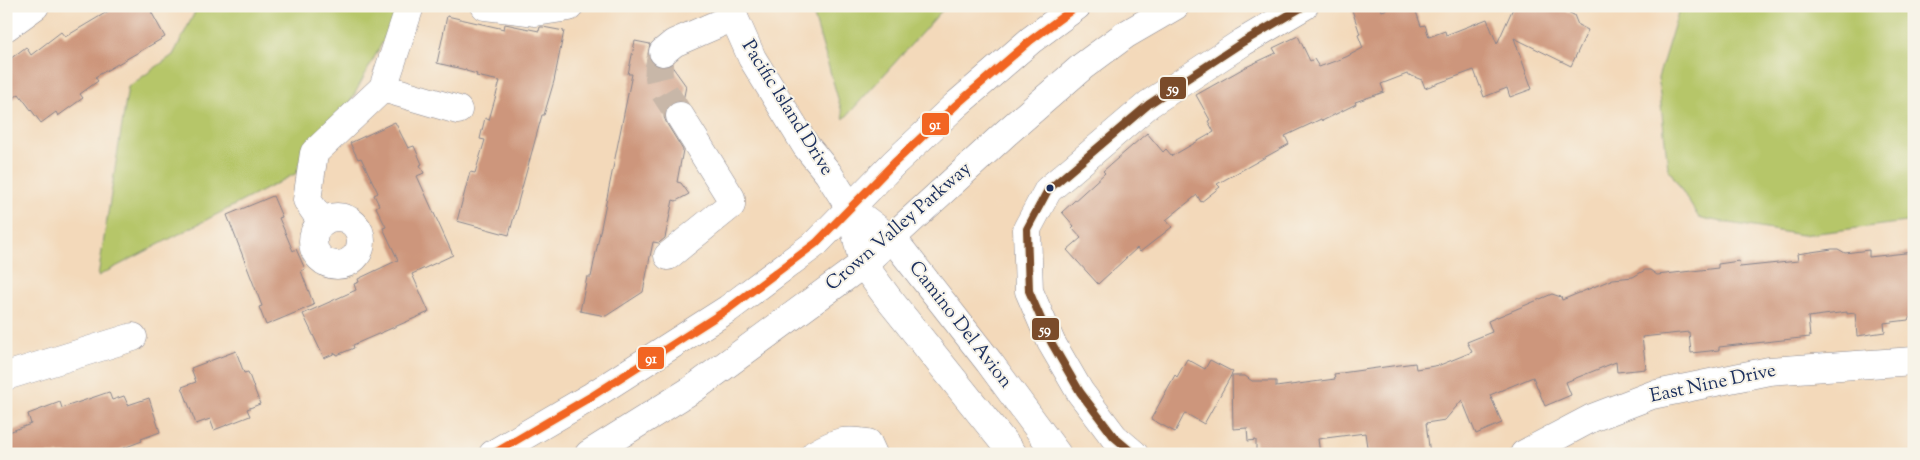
<svg xmlns="http://www.w3.org/2000/svg" width="1920" height="460" viewBox="0 0 1920 460" font-family="'Sorts Mill Goudy',serif">
  <style>
    .green { fill: #b6c669; stroke: #687a64 }
    .building { fill: #cd967c }
    .lines { fill: none; stroke-linecap: round; stroke-linejoin: round }
    .minor-tunnel { stroke: #c8b7a8; stroke-width: 28; stroke-dasharray: 28 14; stroke-linecap: butt }
    .minor-casing { stroke: #87848c; stroke-width: 29 }
    .major-casing { stroke: #87848c; stroke-width: 29 }
    .minor { stroke: #fff; stroke-width: 28 }
    .major { stroke: #fff; stroke-width: 28 }
    .bus-1-casing { stroke: #f7f3e8; stroke-width: 11 }
    .bus-2-casing { stroke: #f7f3e8; stroke-width: 11 }
    .bus-1 { stroke: #f26522; stroke-width: 8 }
    .bus-2 { stroke: #7a4b2a; stroke-width: 8 }
    .bus-dot { fill: #1b2f5e; stroke: #f7f3e8; stroke-width: 2 }
    .labels { text-anchor: middle; dominant-baseline: central; stroke-width: 4; stroke-linejoin: round; paint-order: stroke }
    .street-label { font-size: 19px; fill: #1b2f5e; stroke: #f7f3e8 }
    .line-badge { stroke: #f7f3e8; stroke-width: 2 }
    .badge-label { font-size: 14px; text-anchor: middle; font-weight: bold; fill: #fff }
  </style>
  <rect width="100%" height="100%" fill="#f7f3e8"/>
  <filter id="ink" filterUnits="userSpaceOnUse"><feTurbulence type="fractalNoise" baseFrequency=".02" numOctaves="2"/><feDisplacementMap in="SourceGraphic" scale="10" xChannelSelector="R" yChannelSelector="G"/><feConvolveMatrix kernelMatrix="1 2 1 2 8 2 1 2 1" color-interpolation-filters="sRGB"/></filter>
  <filter id="wash" filterUnits="userSpaceOnUse"><feTurbulence type="fractalNoise" baseFrequency=".0096" numOctaves="4" result="noise"/><feDisplacementMap in="SourceGraphic" scale="20" xChannelSelector="R" yChannelSelector="G"/><feGaussianBlur stdDeviation="1.12" result="paint"/><feColorMatrix in="noise" values="0 0 0 0 0 0 0 0 0 0 0 0 0 0 0 0 0 1.4 0 .05"/><feComposite in="paint" operator="in"/></filter>
  <g filter="url(#wash)">
    <rect width="100%" height="100%" fill="#f3d9ba"/>
    <!-- green -->
    <path class="green" d="M 198,6 L 402,6 L 318,162 L 98,276 L 128,87 L 173,55 Z
      M 811,6 L 946,6 L 844,119 Z
      M 1680,6 L 1914,6 L 1914,221 L 1802,235 L 1699,218 L 1668,168 L 1658,78 Z"/>
    <g id="blocks">
      <!-- building -->
      <path class="building" d="M 117,6 L 148,6 L 165,37 L 95,77 L 98,81 L 80,94 L 83,98 L 58,116 L 56,112 L 41,123 L 19,94 L 6,104 L 6,62 L 26,47 L 31,55 L 61,32 L 65,37 Z
        M 1364,6 L 1380,6 L 1382,11 L 1396,6 L 1414,6 L 1421,26 L 1425,25 L 1429,37 L 1445,31 L 1446,35 L 1487,19 L 1497,44 L 1514,6 L 1555,6 L 1574,15 L 1578,25 L 1588,30 L 1571,66 L 1514,38 L 1532,89 L 1510,97 L 1507,88 L 1484,97 L 1474,70 L 1425,88 L 1422,80 L 1407,74 L 1381,84 L 1384,92 L 1355,102 L 1356,104 L 1322,121 L 1321,119 L 1285,136 L 1289,144 L 1217,184 L 1220,187 L 1201,202 L 1197,195 L 1166,220 L 1172,227 L 1140,252 L 1137,248 L 1098,284 L 1067,250 L 1081,238 L 1072,228 L 1074,226 L 1062,212 L 1105,173 L 1103,171 L 1147,133 L 1163,152 L 1166,149 L 1172,156 L 1214,132 L 1208,121 L 1210,120 L 1196,95 L 1244,68 L 1276,53 L 1273,48 L 1298,36 L 1310,61 L 1314,59 L 1319,67 L 1346,57 L 1363,48 L 1358,35 L 1360,34 L 1352,10 Z
        M 447,16 L 504,29 L 505,24 L 539,31 L 540,27 L 543,27 L 564,31 L 554,81 L 544,115 L 542,115 L 509,235 L 457,221 L 470,172 L 475,173 L 485,140 L 480,139 L 485,118 L 489,120 L 500,81 L 476,76 L 477,74 L 466,71 L 466,70 L 437,63 Z
        M 635,41 L 650,44 L 648,54 L 651,62 L 658,67 L 665,67 L 671,65 L 686,86 L 683,101 L 671,103 L 666,109 L 664,117 L 667,124 L 683,150 L 677,182 L 681,183 L 689,194 L 676,201 L 673,200 L 665,238 L 659,243 L 653,242 L 643,292 L 606,316 L 580,311 L 587,277 L 591,277 L 632,74 L 628,74 Z
        M 395,122 L 408,148 L 414,146 L 422,164 L 420,165 L 424,173 L 417,176 L 453,255 L 412,274 L 429,312 L 353,345 L 354,348 L 337,355 L 336,353 L 324,358 L 303,314 L 356,290 L 354,284 L 359,282 L 358,279 L 398,260 L 383,228 L 386,227 L 376,207 L 379,205 L 374,195 L 378,193 L 361,158 L 358,159 L 350,143 Z
        M 273,196 L 282,217 L 279,218 L 293,251 L 296,249 L 305,269 L 301,271 L 314,305 L 266,325 L 259,307 L 262,306 L 227,215 Z
        M 1832,249 L 1838,249 L 1845,253 L 1869,250 L 1869,257 L 1914,252 L 1914,311 L 1908,320 L 1884,323 L 1885,332 L 1857,336 L 1855,313 L 1847,314 L 1847,312 L 1808,317 L 1810,337 L 1719,347 L 1719,350 L 1691,353 L 1689,332 L 1642,337 L 1646,369 L 1617,372 L 1616,362 L 1566,382 L 1571,395 L 1545,406 L 1533,377 L 1490,395 L 1502,423 L 1476,434 L 1462,400 L 1445,420 L 1426,423 L 1430,454 L 1368,454 L 1365,433 L 1318,439 L 1320,454 L 1256,454 L 1256,440 L 1248,441 L 1247,428 L 1233,429 L 1232,376 L 1245,376 L 1252,381 L 1276,381 L 1276,387 L 1335,379 L 1334,374 L 1377,368 L 1415,363 L 1416,369 L 1440,365 L 1472,352 L 1467,342 L 1492,332 L 1488,321 L 1552,294 L 1561,297 L 1562,300 L 1613,279 L 1633,277 L 1645,270 L 1650,270 L 1657,275 L 1718,268 L 1718,264 L 1739,261 L 1740,267 L 1798,261 L 1797,254 Z
        M 236,351 L 244,373 L 248,372 L 260,404 L 247,409 L 250,416 L 214,430 L 210,419 L 196,424 L 182,387 L 196,382 L 191,368 Z
        M 1187,359 L 1205,369 L 1210,360 L 1233,372 L 1204,424 L 1185,413 L 1175,432 L 1151,419 L 1175,375 L 1177,377 Z
        M 109,392 L 112,400 L 124,396 L 128,405 L 149,398 L 160,432 L 141,439 L 142,441 L 108,454 L 6,454 L 6,433 L 31,424 L 28,414 L 60,402 L 62,408 Z"/>
    </g>
  </g>
  <g filter="url(#ink)">
    <use href="#blocks" fill-opacity="0" stroke="#87848c" stroke-width="1"/>
    <g class="lines">
      <!-- minor-tunnel -->
      <path class="minor-tunnel" d="M 663,52 C 651,82 665,91 680,116"/>
      <defs>
        <path id="minor" d="M 485,6 L 536,12 L 569,7
          M 6,27 L 35,6
          M 663,52 L 674,43 L 734,17
          M 383,88 L 458,110
          M313 241a24 24 0 1 1 48 0a24 24 0 1 1-48 0Z
          M 322,222 L 307,200 L 314,153 L 383,88 L 410,6
          M 668,256 L 731,205 L 731,198 L 680,116
          M 6,376 L 133,337
          M 815,454 C 836,442 843,439 868,443 L 873,454
          M 1134,454 L 1114,437 L 1080,392 L 1051,342 L 1029,291 L 1027,229 L 1048,190 L 1149,104 L 1243,42 L 1304,6
          M 1524,454 L 1592,418 L 1652,395 L 1769,371 L 1914,361"/>
        <path id="major" d="M 729,6 L 752,58 L 806,146 L 828,173 L 850,208 L 863,264 L 888,298 L 1013,454
          M 850,208 L 896,243 L 989,362 L 1057,454
          M 493,454 L 592,396 L 728,309 L 816,243 L 894,163 L 956,105 L 1031,40 L 1077,6
          M 589,454 L 693,389 L 863,264 L 1006,133 L 1083,66 L 1125,35 L 1175,6"/>
      </defs>
      <!-- minor casing -->
      <use href="#minor" class="minor-casing"/>
      <!-- major casing -->
      <use href="#major" class="major-casing"/>
      <!-- minor -->
      <use href="#minor" class="minor"/>
      <!-- major -->
      <use href="#major" class="major"/>
      <defs>
        <path id="bus-1" d="M 493,454 L 592,396 L 728,309 L 816,243 L 894,163 L 956,105 L 1031,40 L 1077,6"/>
        <path id="bus-2" d="M 1134,454 L 1114,437 L 1080,392 L 1051,342 L 1029,291 L 1027,229 L 1048,190 L 1149,104 L 1243,42 L 1304,6"/>
      </defs>
      <!-- bus-1 casing -->
      <use href="#bus-1" class="bus-1-casing"/>
      <!-- bus-2 casing -->
      <use href="#bus-2" class="bus-2-casing"/>
      <!-- bus-1 -->
      <use href="#bus-1" class="bus-1"/>
      <!-- bus-2 -->
      <use href="#bus-2" class="bus-2"/>
    </g>
  </g>
  <!-- markers -->
  <circle class="bus-dot" cx="1050" cy="188" r="4.5"/>
  <g class="labels">
    <!-- street labels -->
    <g class="street-label">
      <text transform="translate(787 108) rotate(58)">Pacific Island Drive</text>
      <text transform="translate(899 227) rotate(-41)">Crown Valley Parkway</text>
      <text transform="translate(960 325) rotate(52)">Camino Del Avion</text>
      <text transform="translate(1713 384) rotate(-12)">East Nine Drive</text>
    </g>
  </g>
  <g class="line-badge">
    <rect x="1159" y="76" width="28" height="24" rx="5" fill="#7a4b2a"/>
    <rect x="921" y="112" width="29" height="24" rx="5" fill="#f26522"/>
    <rect x="1031" y="317" width="29" height="24" rx="5" fill="#7a4b2a"/>
    <rect x="637" y="346" width="28" height="24" rx="5" fill="#f26522"/>
  </g>
  <g class="badge-label">
    <text x="1173" y="93">59</text>
    <text x="935" y="129">91</text>
    <text x="1045" y="334">59</text>
    <text x="651" y="363">91</text>
  </g>
  <!-- margin -->
  <rect width="1920" height="460" fill="none" stroke="#f7f3e8" stroke-width="25"/>
</svg>
